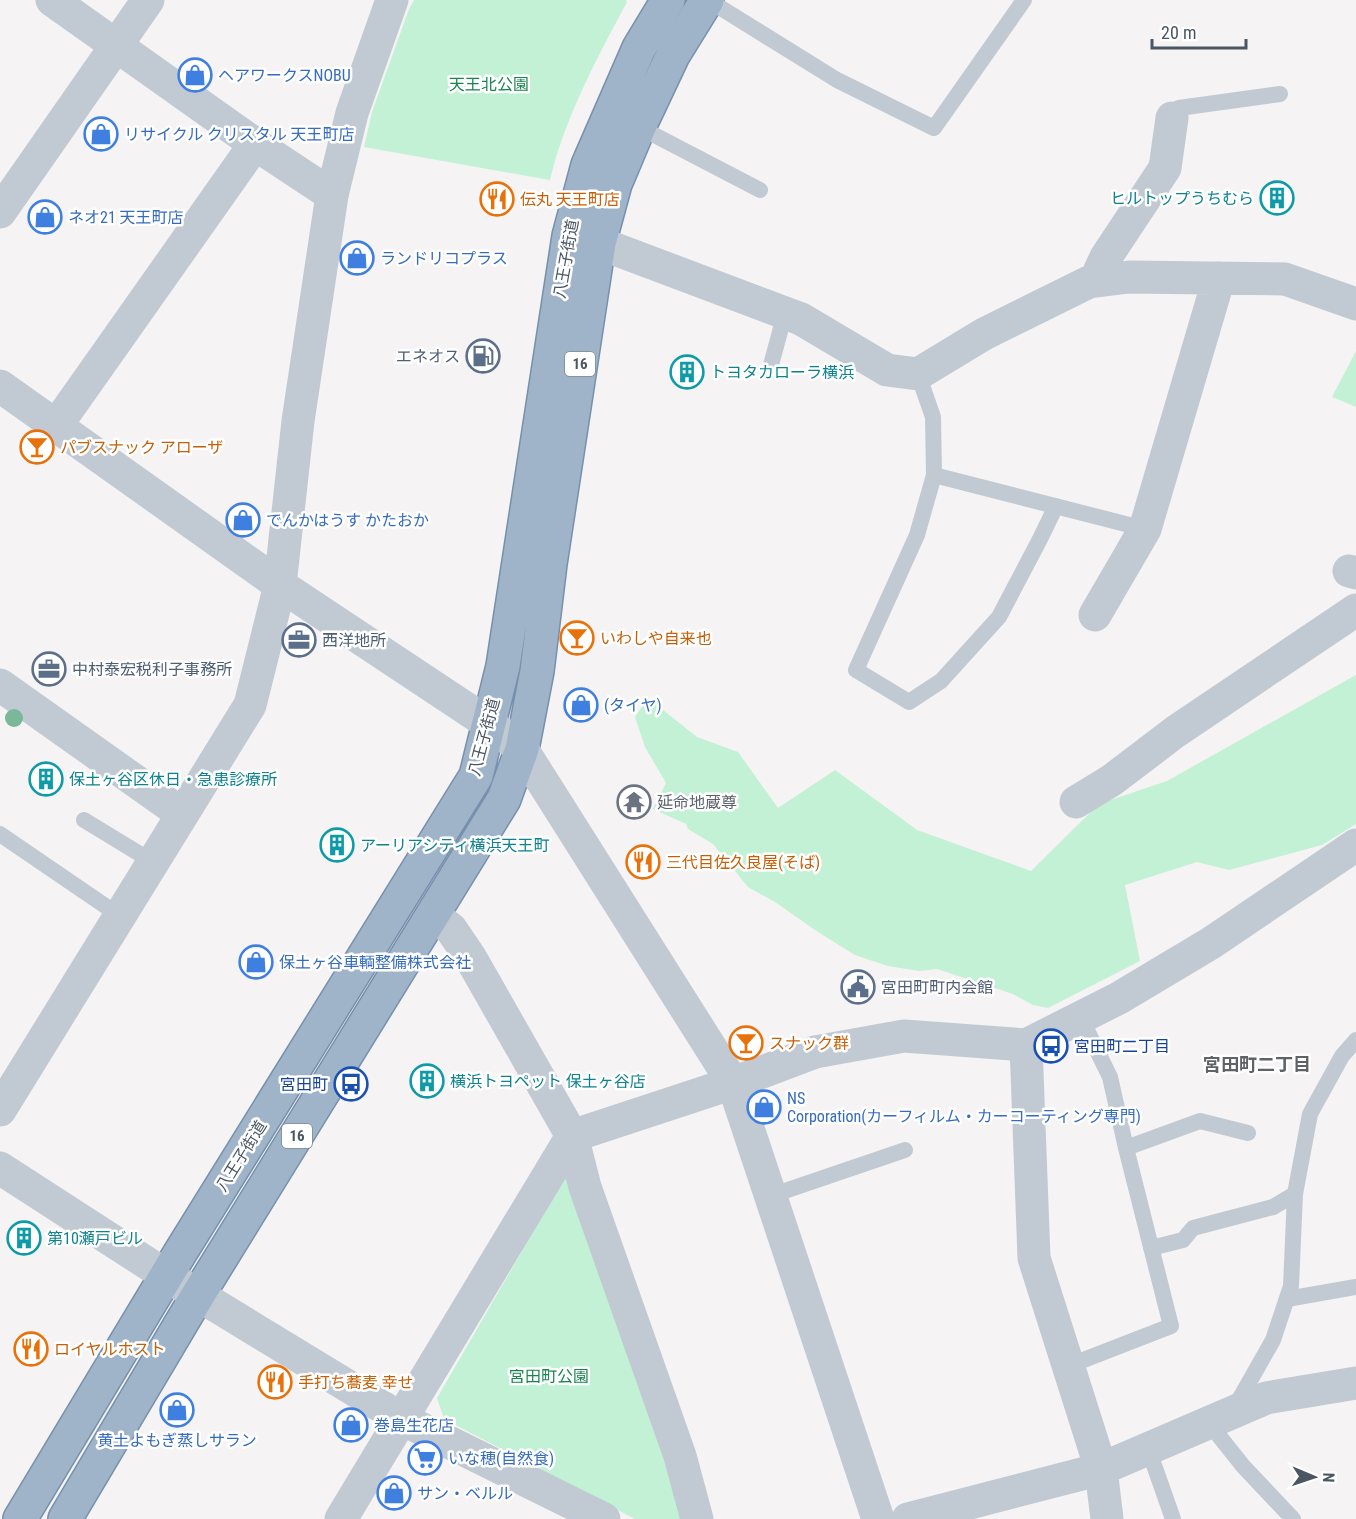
<svg xmlns="http://www.w3.org/2000/svg" width="1356" height="1519" viewBox="0 0 1356 1519" font-family="'Roboto Condensed','Noto Sans JP',sans-serif">
  <style>
    .green { fill: #c3f1d5 }
    .lines { fill: none; stroke-linecap: round; stroke-linejoin: round }
    .trunk-casing { stroke: #7690ad; stroke-width: 36 }
    .service { stroke: #c1cad2; stroke-width: 16 }
    .minor { stroke: #c1cad2; stroke-width: 33 }
    .tertiary { stroke: #c1cad2; stroke-width: 33 }
    .trunk { stroke: #9fb4c9; stroke-width: 33 }
    .tree { fill: #7bb799 }
    .labels { text-anchor: middle; dominant-baseline: central; stroke-width: 5; stroke-linejoin: round; paint-order: stroke }
    .shield { fill: #fff; stroke: #808990; stroke-width: 1.5 }
    .shield-label { font-size: 15px; font-weight: bold; fill: #4a5661 }
    .shop-label { font-size: 16px; fill: #366cbe; stroke: #fff; text-anchor: start }
    .park-label { font-size: 16px; fill: #17864f; stroke: #fff }
    .culture-label { font-size: 16px; fill: #0d838f; stroke: #fff; text-anchor: start }
    .food-label { font-size: 16px; fill: #c56008; stroke: #fff; text-anchor: start }
    .street-label { font-size: 16px; fill: #4a5661; stroke: #fff }
    .service-label { font-size: 16px; fill: #4e5e75; stroke: #fff; text-anchor: start }
    .worship-label { font-size: 16px; fill: #5b616d; stroke: #fff; text-anchor: start }
    .transit-label { font-size: 16px; fill: #164399; stroke: #fff; text-anchor: start }
    .neighbourhood-label { font-size: 18px; font-weight: bold; fill: #5f6368; stroke: #fff }
  </style>
  <rect width="100%" height="100%" fill="#f5f3f3"/>
  <!-- green -->
  <path class="green" d="M 414,0 L 626,0 L 627,2 C 597,58 565,117 550,180 L 364,147 L 372,112 L 409,9 Z
    M 1356,351 L 1356,407 L 1332,397 Z
    M 1356,675 L 1356,824 L 1322,845 L 1229,870 L 1197,862 L 1125,885 L 1140,961 L 1048,1008 L 1033,1005 L 1013,994 L 937,969 L 919,971 L 888,966 L 855,955 L 818,932 L 775,902 L 748,887 L 713,844 L 688,829 L 686,824 L 653,809 L 666,783 L 645,747 L 635,717 L 648,698 L 697,737 L 738,752 L 778,808 L 835,770 L 917,830 L 1031,871 L 1099,804 L 1167,781 Z
    M 565,1177 L 578,1184 L 686,1519 L 635,1519 L 444,1419 L 437,1398 Z"/>
  <g class="lines">
    <defs>
      <path id="trunk" d="M 20,1519 L 180,1253 L 476,776 L 503,666 L 569,236 L 588,165 L 639,48 L 668,0
        M 65,1519 L 198,1295 L 504,799 L 522,749 L 537,671 L 550,564 L 599,243 L 615,184 L 639,127 L 673,55 L 707,0"/>
    </defs>
    <!-- trunk casing -->
    <use href="#trunk" class="trunk-casing"/>
    <!-- service -->
    <path class="service" d="M 708,0 L 837,80 L 934,128 L 1024,0
      M 1172,118 L 1179,108 L 1280,94
      M 639,127 L 760,190
      M 771,365 L 785,313
      M 918,374 L 933,417 L 934,475 L 917,535 L 856,670 L 909,702 L 941,681 L 999,617 L 1040,539 L 1056,506
      M 934,475 L 1145,529
      M 84,820 L 153,862
      M 0,834 L 120,916
      M 1126,1148 L 1200,1121 L 1248,1133
      M 770,1196 L 905,1150
      M 1151,1248 L 1183,1240 L 1193,1228 L 1273,1207 L 1295,1194
      M 1287,1299 L 1356,1287
      M 1068,1366 L 1171,1326 L 1126,1148 L 1110,1077 L 1081,1018
      M 1235,1407 L 1273,1340 L 1291,1286 L 1295,1194 L 1310,1114 L 1342,1056 L 1356,1040
      M 1208,1422 L 1243,1466 L 1293,1519
      M 1148,1448 L 1173,1519"/>
    <!-- minor -->
    <path class="minor" d="M 52,0 L 255,144 L 332,195
      M 599,243 L 801,319 L 887,370 L 918,374 L 984,334 L 1089,282 L 1129,277 L 1285,279 L 1356,304
      M 1095,281 L 1106,257 L 1165,168 L 1172,118
      M 56,426 L 255,144
      M 1349,571 L 1356,573
      M 1095,615 L 1145,529 L 1219,278
      M 0,685 L 182,814
      M 522,749 L 733,1083 L 878,1519
      M 1076,802 L 1112,780 L 1175,732 L 1356,610
      M 433,915 L 451,929 L 470,957 L 572,1136 L 585,1187 L 680,1456 L 697,1519
      M 1026,1045 L 1034,1258 L 1101,1469 L 1107,1519
      M 0,1110 L 250,705 L 280,585
      M 0,1168 L 167,1276 L 402,1419 L 604,1519
      M 1101,1469 L 1266,1398 L 1356,1383
      M 341,1519 L 572,1136 L 733,1083 L 815,1052 L 904,1036 L 1026,1045 L 1119,998 L 1211,943 L 1356,845"/>
    <!-- tertiary -->
    <path class="tertiary" d="M 0,212 L 148,0
      M 0,386 L 280,585 L 488,723 L 522,749
      M 280,585 L 298,421 L 332,195 L 352,113 L 392,0
      M 908,1519 L 1101,1469"/>
    <!-- trunk -->
    <use href="#trunk" class="trunk"/>
  </g>
  <!-- trees -->
  <circle class="tree" cx="14" cy="718" r="9"/>
  <!-- icons -->
  <defs>
    <symbol id="shop-ring" viewBox="-11 -11 22 22"><circle r="9.5" fill="#fff" stroke="#3f7fe0" stroke-width="1.5"/><path d="M-5-2.5h2.3a2.7 3.5 0 0 1 5.4 0H5L5.5 6h-11ZM-1.5-2.5h3a1.5 2.3 0 0 0-3 0Z" fill="#3f7fe0"/></symbol>
    <symbol id="building-ring" viewBox="-11 -11 22 22"><circle r="9.5" fill="#fff" stroke="#0f9aa8" stroke-width="1.5"/><path d="M-4-6H4V6H1V3H-1V6H-4ZM-2.5-4.3h1.7v1.8h-1.7ZM.8-4.3h1.7v1.8H.8ZM-2.5-1h1.7V.8h-1.7ZM.8-1h1.7V.8H.8Z" fill="#0f9aa8"/></symbol>
    <symbol id="restaurant-ring" viewBox="-11 -11 22 22"><circle r="9.5" fill="#fff" stroke="#e8710a" stroke-width="1.5"/><path d="M-5-6h1v4h1v-4h1v4h1v-4h1v5L-1.5 .5V6h-2V.5L-5-1ZM5-6V6H3V1.5H1.5Q1.5-4 5-6Z" fill="#e8710a"/></symbol>
    <symbol id="fuel-ring" viewBox="-11 -11 22 22"><circle r="9.5" fill="#fff" stroke="#5c6f8a" stroke-width="1.5"/><path d="M-5.5-6h7V0h2V4h1.3V-2.5L3-4.5l.8-.8L6-3V5H2.5V1h-1V6h-7ZM-4.2-4.7v3.2H.2V-4.7Z" fill="#5c6f8a"/></symbol>
    <symbol id="bar-ring" viewBox="-11 -11 22 22"><circle r="9.5" fill="#fff" stroke="#e8710a" stroke-width="1.5"/><path d="M-6-5H6L.8 .8V4.5H3.5V6h-7V4.5H-.8V.8Z" fill="#e8710a"/></symbol>
    <symbol id="office-ring" viewBox="-11 -11 22 22"><circle r="9.5" fill="#fff" stroke="#5c6f8a" stroke-width="1.5"/><path d="M-6-3h4V-5.5h4V-3h4V5H-6ZM-1-4.5V-3h2v-1.5ZM-6 0V1H6V0Z" fill="#5c6f8a"/></symbol>
    <symbol id="temple-ring" viewBox="-11 -11 22 22"><circle r="9.5" fill="#fff" stroke="#6b7280" stroke-width="1.5"/><path d="M0-6L5-2H3V0L6.5 2.5H4V6H1.5V3h-3V6H-4V2.5H-6.5L-3 0V-2H-5Z" fill="#6b7280"/></symbol>
    <symbol id="civic-ring" viewBox="-11 -11 22 22"><circle r="9.5" fill="#fff" stroke="#5c6f8a" stroke-width="1.5"/><path d="M-.6-6.5H3V-4.5H.6V-3L4-1V1h2V6H-6V1h2V-1L-.6-3ZM-1.2 2.5V6h2.4V2.5Z" fill="#5c6f8a"/></symbol>
    <symbol id="bus-ring" viewBox="-11 -11 22 22"><circle r="9.5" fill="#fff" stroke="#1a4fb4" stroke-width="1.5"/><path d="M-5-6H5V4H4V6H2V4H-2V6H-4V4H-5ZM-3.5-4V0h7V-4ZM-3.5 1.2v1.5H-2V1.2ZM2 1.2v1.5H3.5V1.2Z" fill="#1a4fb4"/></symbol>
    <symbol id="supermarket-ring" viewBox="-11 -11 22 22"><circle r="9.5" fill="#fff" stroke="#3f7fe0" stroke-width="1.5"/><path d="M-6-5.5h2.5l.6 2H6L4.5 2H-2.5L-4.4-4H-6ZM-1.5 3.2a1.3 1.3 0 1 0 .1 0ZM3 3.2a1.3 1.3 0 1 0 .1 0Z" fill="#3f7fe0"/></symbol>
  </defs>
  <g fill-rule="evenodd">
    <use href="#shop-ring" x="176" y="56" width="38" height="38"/>
    <use href="#shop-ring" x="82" y="115" width="38" height="38"/>
    <use href="#building-ring" x="1258" y="179" width="38" height="38"/>
    <use href="#restaurant-ring" x="478" y="180" width="38" height="38"/>
    <use href="#shop-ring" x="26" y="198" width="38" height="38"/>
    <use href="#shop-ring" x="338" y="239" width="38" height="38"/>
    <use href="#fuel-ring" x="464" y="337" width="38" height="38"/>
    <use href="#building-ring" x="668" y="353" width="38" height="38"/>
    <use href="#bar-ring" x="18" y="428" width="38" height="38"/>
    <use href="#shop-ring" x="224" y="501" width="38" height="38"/>
    <use href="#bar-ring" x="558" y="619" width="38" height="38"/>
    <use href="#office-ring" x="280" y="621" width="38" height="38"/>
    <use href="#office-ring" x="30" y="650" width="38" height="38"/>
    <use href="#shop-ring" x="562" y="686" width="38" height="38"/>
    <use href="#building-ring" x="27" y="760" width="38" height="38"/>
    <use href="#temple-ring" x="615" y="783" width="38" height="38"/>
    <use href="#building-ring" x="318" y="826" width="38" height="38"/>
    <use href="#restaurant-ring" x="624" y="843" width="38" height="38"/>
    <use href="#shop-ring" x="237" y="943" width="38" height="38"/>
    <use href="#civic-ring" x="839" y="968" width="38" height="38"/>
    <use href="#bar-ring" x="727" y="1024" width="38" height="38"/>
    <use href="#bus-ring" x="1032" y="1027" width="38" height="38"/>
    <use href="#building-ring" x="408" y="1062" width="38" height="38"/>
    <use href="#bus-ring" x="332" y="1065" width="38" height="38"/>
    <use href="#shop-ring" x="745" y="1088" width="38" height="38"/>
    <use href="#building-ring" x="5" y="1219" width="38" height="38"/>
    <use href="#restaurant-ring" x="12" y="1330" width="38" height="38"/>
    <use href="#restaurant-ring" x="256" y="1363" width="38" height="38"/>
    <use href="#shop-ring" x="158" y="1391" width="38" height="38"/>
    <use href="#shop-ring" x="332" y="1406" width="38" height="38"/>
    <use href="#supermarket-ring" x="406" y="1439" width="38" height="38"/>
    <use href="#shop-ring" x="375" y="1474" width="38" height="38"/>
  </g>
  <g class="labels">
    <!-- shield labels -->
    <g class="shield">
      <rect x="565" y="352" width="30" height="24" rx="4.5"/>
      <rect x="282" y="1124" width="30" height="24" rx="4.5"/>
    </g>
    <g class="shield-label">
      <text x="580" y="364">16</text>
      <text x="297" y="1136">16</text>
    </g>
    <!-- shop labels -->
    <g class="shop-label">
      <text x="218" y="75">ヘアワークスNOBU</text>
      <text x="124" y="134">リサイクル クリスタル 天王町店</text>
      <text x="68" y="217">ネオ21 天王町店</text>
      <text x="380" y="258">ランドリコプラス</text>
      <text x="266" y="520">でんかはうす かたおか</text>
      <text x="604" y="705">(タイヤ)</text>
      <text x="279" y="962">保土ヶ谷車輌整備株式会社</text>
      <text x="787" y="1098">NS<tspan x="787" dy="18">Corporation(カーフィルム・カーコーティング専門)</tspan></text>
      <text x="374" y="1425">巻島生花店</text>
      <text x="177" y="1440" text-anchor="middle">黄土よもぎ蒸しサラン</text>
      <text x="448" y="1458">いな穂(自然食)</text>
      <text x="417" y="1493">サン・ベルル</text>
    </g>
    <!-- park labels -->
    <g class="park-label">
      <text x="489" y="84">天王北公園</text>
      <text x="549" y="1376">宮田町公園</text>
    </g>
    <!-- culture labels -->
    <g class="culture-label">
      <text x="1254" y="198" text-anchor="end">ヒルトップうちむら</text>
      <text x="710" y="372">トヨタカローラ横浜</text>
      <text x="69" y="779">保土ヶ谷区休日・急患診療所</text>
      <text x="360" y="845">アーリアシティ横浜天王町</text>
      <text x="450" y="1081">横浜トヨペット 保土ヶ谷店</text>
      <text x="47" y="1238">第10瀬戸ビル</text>
    </g>
    <!-- food labels -->
    <g class="food-label">
      <text x="520" y="199">伝丸 天王町店</text>
      <text x="60" y="447">パブスナック アローザ</text>
      <text x="600" y="638">いわしや自来也</text>
      <text x="666" y="862">三代目佐久良屋(そば)</text>
      <text x="769" y="1043">スナック群</text>
      <text x="54" y="1349">ロイヤルホスト</text>
      <text x="298" y="1382">手打ち蕎麦 幸せ</text>
    </g>
    <!-- street labels -->
    <g class="street-label">
      <text transform="translate(566 259) rotate(-80)">八王子街道</text>
      <text transform="translate(484 737) rotate(-75)">八王子街道</text>
      <text transform="translate(241 1156) rotate(-58)">八王子街道</text>
    </g>
    <!-- service labels -->
    <g class="service-label">
      <text x="460" y="356" text-anchor="end">エネオス</text>
      <text x="322" y="640">西洋地所</text>
      <text x="72" y="669">中村泰宏税利子事務所</text>
      <text x="881" y="987">宮田町町内会館</text>
    </g>
    <!-- worship labels -->
    <g class="worship-label">
      <text x="657" y="802">延命地蔵尊</text>
    </g>
    <!-- transit labels -->
    <g class="transit-label">
      <text x="1074" y="1046">宮田町二丁目</text>
      <text x="328" y="1084" text-anchor="end">宮田町</text>
    </g>
    <!-- neighbourhood labels -->
    <g class="neighbourhood-label">
      <text x="1257" y="1064">宮田町二丁目</text>
    </g>
  </g>
  <!-- north arrow -->
  <g transform="translate(1314 1477) rotate(92)" stroke="#ffffff" stroke-width="4.5" paint-order="stroke">
  <path d="M0-4.5L10 22L0 15L-10 22Z" fill="#4a5661"/>
  <text y="-9" font-size="16" font-weight="bold" text-anchor="middle" fill="#4a5661">N</text>
  </g>
  <!-- scale -->
  <path d="M1152 39v9h94v-9" fill="none" stroke="#4a5661" stroke-width="3"/>
  <text x="1161" y="39" font-size="18" fill="#4a5661" stroke="#ffffff" stroke-width="4.5" paint-order="stroke">20 m</text>
</svg>
